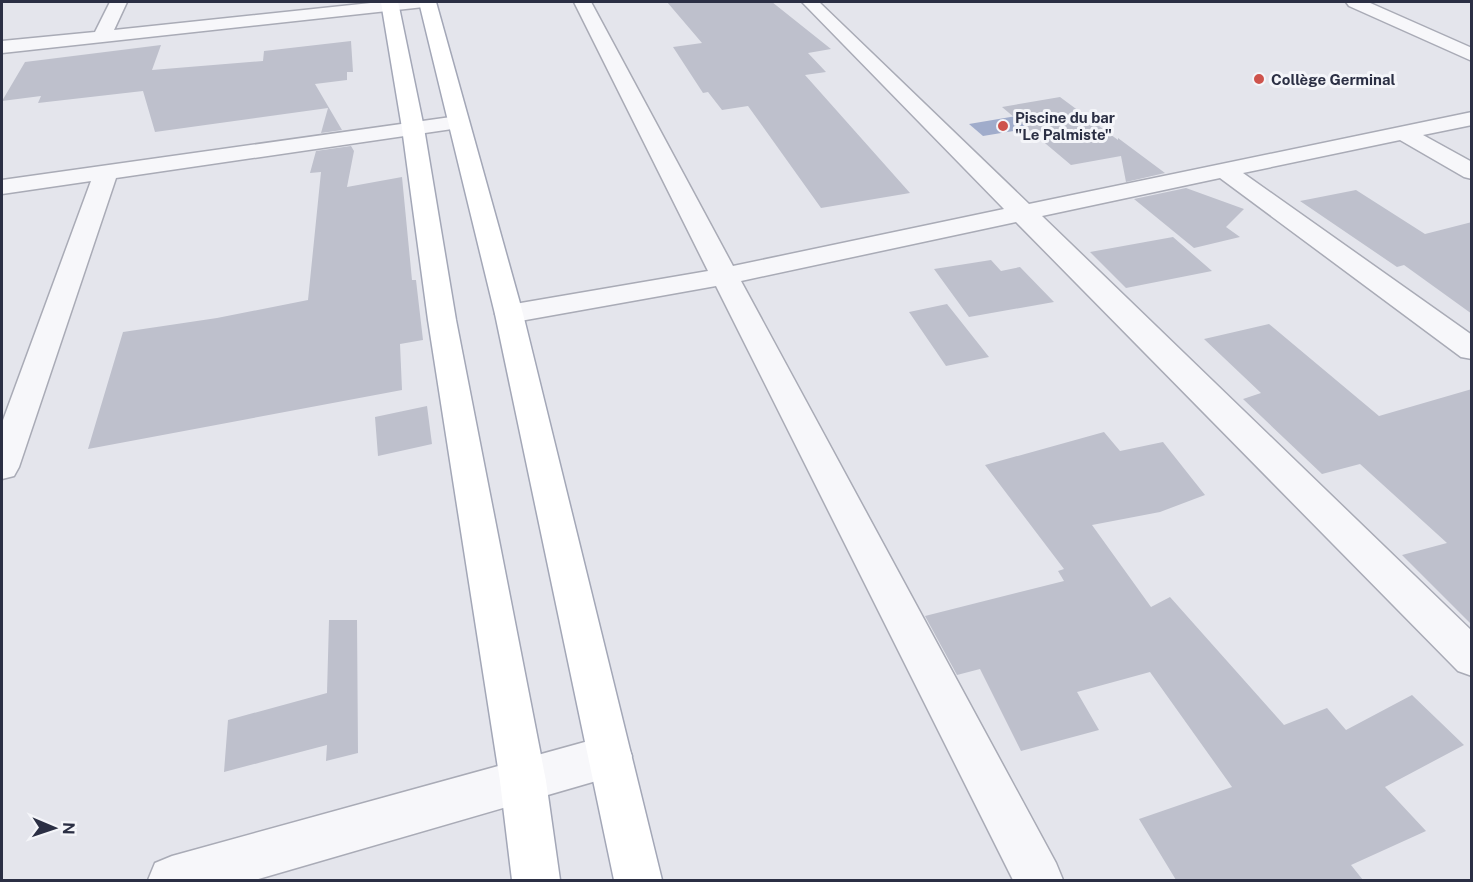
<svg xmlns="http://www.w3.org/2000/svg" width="1473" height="882" viewBox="0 0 1473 882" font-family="'Public Sans',sans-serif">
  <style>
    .water { fill: #a0accb }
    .building { fill: #bec0cc }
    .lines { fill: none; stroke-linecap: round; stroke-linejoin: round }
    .minor-casing { stroke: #a9abb6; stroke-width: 3 }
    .primary-casing { stroke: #a3a7b7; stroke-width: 3 }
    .minor { fill: #f7f7fa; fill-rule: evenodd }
    .primary { fill: #fff; fill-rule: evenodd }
    .poi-dot { fill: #ce534c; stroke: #f4f5f9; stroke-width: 2 }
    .labels { text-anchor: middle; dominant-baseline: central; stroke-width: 6; stroke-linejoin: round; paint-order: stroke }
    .far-poi-label { font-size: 15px; font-weight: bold; fill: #2b2f44; stroke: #f4f5f9; text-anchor: start }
  </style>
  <rect width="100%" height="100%" fill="#e4e5ec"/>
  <!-- water -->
  <path class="water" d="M 1023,115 L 1037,127 L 983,136 L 969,124 Z"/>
  <!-- building -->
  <path class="building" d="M 667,2 L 772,2 L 831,49 L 808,53 L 826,72 L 805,75 L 910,193 L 821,208 L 748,106 L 722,110 L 708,92 L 703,93 L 673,47 L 702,43 Z
    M 351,41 L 353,72 L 347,72 L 347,80 L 315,84 L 342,130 L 321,133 L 328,108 L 155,132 L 143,91 L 38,103 L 41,96 L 2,101 L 25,62 L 161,45 L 152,70 L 263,61 L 264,51 Z
    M 1060,97 L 1118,140 L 1118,138 L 1165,173 L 1126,182 L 1121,156 L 1071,165 L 1002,107 Z
    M 351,146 L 354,151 L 347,187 L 402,177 L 412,280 L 416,280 L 423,340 L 400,344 L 402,390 L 88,449 L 123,332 L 217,318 L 308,300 L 321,172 L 310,173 L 316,151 Z
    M 1186,188 L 1244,209 L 1226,227 L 1240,237 L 1194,248 L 1134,199 Z
    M 1356,190 L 1425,234 L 1472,222 L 1472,314 L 1404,265 L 1397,267 L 1300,201 Z
    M 1173,237 L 1212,271 L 1126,288 L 1090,252 Z
    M 991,260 L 1001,271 L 1020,267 L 1054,302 L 969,317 L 934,269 Z
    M 947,304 L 989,357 L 946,366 L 909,312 Z
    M 1269,324 L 1379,416 L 1472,389 L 1472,625 L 1402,555 L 1447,543 L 1360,464 L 1322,474 L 1243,399 L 1261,393 L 1204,339 Z
    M 427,406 L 432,444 L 378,456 L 375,417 Z
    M 1104,432 L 1120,451 L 1163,442 L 1205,495 L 1160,512 L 1092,525 L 1151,607 L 1170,597 L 1284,725 L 1327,708 L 1346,730 L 1412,695 L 1464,745 L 1385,787 L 1426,831 L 1351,865 L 1363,880 L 1176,880 L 1139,819 L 1232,787 L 1150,672 L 1077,692 L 1099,730 L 1021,751 L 980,669 L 957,675 L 925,616 L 1064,581 L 1058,571 L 1064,569 L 985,465 Z
    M 329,620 L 357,620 L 358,753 L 326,761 L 327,745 L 224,772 L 228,720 L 327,693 Z"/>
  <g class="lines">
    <defs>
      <path id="minor" d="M 110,2 L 127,2 L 114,30 L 380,2 L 433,2 L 430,6 L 424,7 L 2,53 L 2,41 L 95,32 Z
        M 574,2 L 591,2 L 733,266 L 1004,209 L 802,2 L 819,2 L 1029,204 L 1472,112 L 1472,125 L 1423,135 L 1472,162 L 1472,179 L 1464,177 L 1400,140 L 1243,173 L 1472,335 L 1472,359 L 1461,357 L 1220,178 L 1042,216 L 1472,631 L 1472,676 L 1458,671 L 1016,222 L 741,281 L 1056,863 L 1063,880 L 1013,880 L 716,286 L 509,323 L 499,320 L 495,314 L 499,308 L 509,305 L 708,271 Z
        M 1346,2 L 1368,2 L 1472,48 L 1472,61 L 1349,6 Z
        M 458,116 L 466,117 L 469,122 L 466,127 L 116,178 L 19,467 L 14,476 L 2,479 L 2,423 L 91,181 L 2,194 L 2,180 Z
        M 610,735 L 626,741 L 632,756 L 626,771 L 610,777 L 255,880 L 148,880 L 155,863 L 172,856 Z"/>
      <path id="primary" d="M 381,2 L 398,2 L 424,128 L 456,320 L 546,781 L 560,880 L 512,880 L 500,781 L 428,320 L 402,128 Z
        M 419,2 L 436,2 L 523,314 L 662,880 L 614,880 L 495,314 Z"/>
    </defs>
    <!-- minor casing -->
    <use href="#minor" class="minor-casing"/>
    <!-- primary casing -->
    <use href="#primary" class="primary-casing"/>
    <!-- minor -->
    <use href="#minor" class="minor"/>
    <!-- primary -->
    <use href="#primary" class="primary"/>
  </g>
  <!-- markers -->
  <g class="poi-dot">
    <circle cx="1259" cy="79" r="6"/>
    <circle cx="1003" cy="126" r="6"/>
  </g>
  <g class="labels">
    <!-- far-poi labels -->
    <g class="far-poi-label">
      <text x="1271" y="79">Collège Germinal</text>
      <text x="1015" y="117">Piscine du bar<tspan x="1015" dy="17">"Le Palmiste"</tspan></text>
    </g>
  </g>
  <!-- border -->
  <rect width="1473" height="882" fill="none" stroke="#2b2f44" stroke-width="6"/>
  <!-- north arrow -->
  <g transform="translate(54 828) rotate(92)" stroke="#f4f5f9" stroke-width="4.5" paint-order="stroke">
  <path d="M0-4.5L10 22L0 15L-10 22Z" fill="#2b2f44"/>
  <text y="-9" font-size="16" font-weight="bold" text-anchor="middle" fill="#2b2f44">N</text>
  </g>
</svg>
